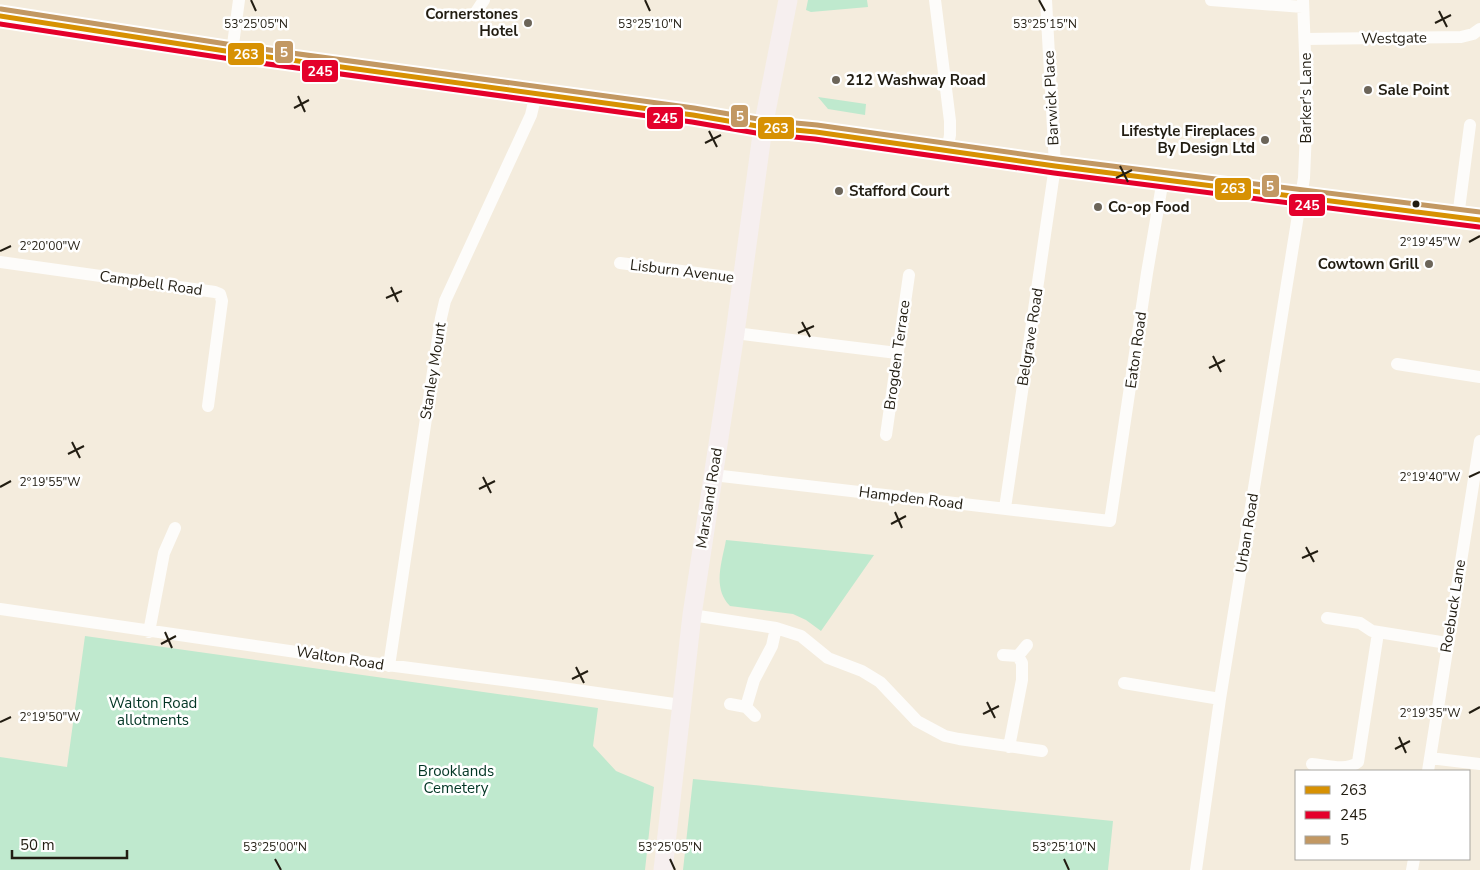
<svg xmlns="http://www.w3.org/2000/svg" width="1480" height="870" viewBox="0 0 1480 870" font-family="'Nunito Sans',sans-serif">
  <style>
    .green { fill: #bfe9ce }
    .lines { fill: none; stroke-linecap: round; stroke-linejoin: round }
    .minor { stroke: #fdfcfa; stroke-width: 12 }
    .primary { stroke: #f6efef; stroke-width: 19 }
    .trunk { stroke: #f4ebeb; stroke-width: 20 }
    .bus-1-casing { stroke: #fff; stroke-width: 9 }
    .bus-2-casing { stroke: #fff; stroke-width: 9 }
    .bus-3-casing { stroke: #fff; stroke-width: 9 }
    .bus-1 { stroke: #d79103; stroke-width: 5 }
    .bus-2 { stroke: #e4002b; stroke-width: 5 }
    .bus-3 { stroke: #c29863; stroke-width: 5 }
    .ticks { fill: none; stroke: #221d12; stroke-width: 2 }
    .poi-dot { fill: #6c6559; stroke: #fff; stroke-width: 2 }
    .bus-dot { fill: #221d12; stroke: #fff; stroke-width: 2 }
    .labels { text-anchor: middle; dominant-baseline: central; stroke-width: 5; stroke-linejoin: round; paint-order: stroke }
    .poi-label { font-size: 15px; font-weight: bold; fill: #221d12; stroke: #fff; text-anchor: start }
    .street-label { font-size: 15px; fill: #221d12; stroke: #fff }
    .park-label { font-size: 15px; fill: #003423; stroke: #fff }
    .ticks-label { font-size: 12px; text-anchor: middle; fill: #221d12; stroke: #fff; stroke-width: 5; stroke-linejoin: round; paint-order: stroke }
    .line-badge { stroke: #fff; stroke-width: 2 }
    .badge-label { font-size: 14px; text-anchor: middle; font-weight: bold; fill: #fff }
  </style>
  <rect width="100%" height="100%" fill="#f4ecdd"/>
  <!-- green -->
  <path class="green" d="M 808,0 L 867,0 L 868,7 L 811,12 L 806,10 Z
    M 818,97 L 866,104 L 865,115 L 828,109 Z
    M 726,540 L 874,555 L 821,631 L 806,620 L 793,614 L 730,606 C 712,588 722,562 726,540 Z
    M 85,636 L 598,708 L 593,746 L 616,771 L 654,787 L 645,870 L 0,870 L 0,757 L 67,767 Z
    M 693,779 L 1113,821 L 1108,870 L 683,870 Z"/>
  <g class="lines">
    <!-- minor -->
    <path class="minor" d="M 935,0 L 950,121 L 950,135 L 947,151
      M 1211,0 L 1303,7
      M 474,15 L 484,0
      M 1305,39 L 1461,37 L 1473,34 L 1480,29
      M 232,52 L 239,0
      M 1458,217 L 1470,125
      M 0,262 L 215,292 L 220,294 L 222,301 L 208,406
      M 620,263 L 743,279
      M 735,333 L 897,353
      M 1397,364 L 1480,377
      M 886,435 L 909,275
      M 713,475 L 1110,521 L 1147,273 L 1163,179
      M 1005,508 L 1055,166 L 1046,0
      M 0,609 L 372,663 L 548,686 L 681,705
      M 692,615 L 776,628 L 801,636 L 828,658 L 862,671 L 880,682 L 917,721 L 945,736 L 959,739 L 1042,751
      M 1327,618 L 1360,623 L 1372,631 L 1447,643
      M 149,632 L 164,553 L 175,528
      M 1003,655 L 1018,656
      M 389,666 L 441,318 L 445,301 L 531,115 L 536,94
      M 1124,683 L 1220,699
      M 730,704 L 746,707 L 755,716
      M 746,707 L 754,680 L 772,646 L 776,628
      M 1009,747 L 1022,680 L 1022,663 L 1018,656 L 1027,645
      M 1430,758 L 1480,764
      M 1312,764 C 1326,765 1346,772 1358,762 L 1378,633
      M 1428,771 L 1480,441
      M 1196,870 L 1220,699 L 1304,178 L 1307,107 L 1303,0
      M 1412,870 L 1414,859"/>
    <!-- primary -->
    <path class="primary" d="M 663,870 L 692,615 L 735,333 L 763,127 L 788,0"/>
    <!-- trunk -->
    <path class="trunk" d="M 0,16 L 232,52 L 455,82 L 693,115 L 763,127 L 816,132 L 1055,166 L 1301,196 L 1480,220"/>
    <defs>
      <path id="bus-1" d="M 0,16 L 232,52 L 693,115 L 763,127 L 816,132 L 1055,166 L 1480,220"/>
      <path id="bus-2" d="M 0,24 L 231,59 L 692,122 L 762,134 L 815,139 L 1054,173 L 1479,227"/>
      <path id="bus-3" d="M 1,9 L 233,45 L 694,108 L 764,120 L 817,125 L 1056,159 L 1480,212"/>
    </defs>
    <!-- bus-1 casing -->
    <use href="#bus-1" class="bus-1-casing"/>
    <!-- bus-2 casing -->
    <use href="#bus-2" class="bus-2-casing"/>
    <!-- bus-3 casing -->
    <use href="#bus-3" class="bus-3-casing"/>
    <!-- bus-1 -->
    <use href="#bus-1" class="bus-1"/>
    <!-- bus-2 -->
    <use href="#bus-2" class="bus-2"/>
    <!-- bus-3 -->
    <use href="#bus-3" class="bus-3"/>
  </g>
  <!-- ticks -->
  <path class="ticks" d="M 251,0 L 256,11M 645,0 L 650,11M 1039,0 L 1045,11M 1439,11 L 1447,27M 1435,23 L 1451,15M 298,96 L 305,112M 294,108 L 309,100M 709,131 L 717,147M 705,143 L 721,135M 1120,166 L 1128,182M 1116,178 L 1132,170M 1469,242 L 1480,236M 0,251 L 11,246M 391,287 L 398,302M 386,298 L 402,291M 802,322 L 810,337M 798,333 L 814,326M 1213,356 L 1221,372M 1209,368 L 1225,360M 72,442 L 80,458M 68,454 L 84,446M 483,477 L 491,493M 1469,477 L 1480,472M 0,487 L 11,481M 479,489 L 495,481M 895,512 L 902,528M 891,524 L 906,516M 1306,547 L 1314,562M 1302,558 L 1318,551M 165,632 L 172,648M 161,644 L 176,636M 576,667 L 584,683M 572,679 L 588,671M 987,702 L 995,718M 1469,713 L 1480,707M 983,714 L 999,706M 0,722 L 11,717M 1399,737 L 1406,753M 1395,749 L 1410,741M 275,859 L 281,870M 670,859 L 675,870M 1064,859 L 1069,870"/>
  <!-- markers -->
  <g class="poi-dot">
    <circle cx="528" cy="23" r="5"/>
    <circle cx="836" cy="80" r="5"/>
    <circle cx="1368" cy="90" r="5"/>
    <circle cx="1265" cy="140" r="5"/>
    <circle cx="839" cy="191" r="5"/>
    <circle cx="1098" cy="207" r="5"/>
    <circle cx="1429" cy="264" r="5"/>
  </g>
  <circle class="bus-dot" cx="1416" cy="204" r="4.5"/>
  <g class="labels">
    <!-- poi labels -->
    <g class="poi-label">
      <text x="518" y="14" text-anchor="end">Cornerstones<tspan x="518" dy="17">Hotel</tspan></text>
      <text x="846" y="80">212 Washway Road</text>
      <text x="1378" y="90">Sale Point</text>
      <text x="1255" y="131" text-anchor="end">Lifestyle Fireplaces<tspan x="1255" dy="17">By Design Ltd</tspan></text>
      <text x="849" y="191">Stafford Court</text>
      <text x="1108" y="207">Co-op Food</text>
      <text x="1419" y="264" text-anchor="end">Cowtown Grill</text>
    </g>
    <!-- street labels -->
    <g class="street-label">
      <text transform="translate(1394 38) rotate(-1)">Westgate</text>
      <text transform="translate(1051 98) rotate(-93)">Barwick Place</text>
      <text transform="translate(1306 98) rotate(-90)">Barker's Lane</text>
      <text transform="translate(682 271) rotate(7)">Lisburn Avenue</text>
      <text transform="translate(151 283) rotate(8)">Campbell Road</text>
      <text transform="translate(1030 337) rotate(-81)">Belgrave Road</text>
      <text transform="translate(1136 350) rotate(-82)">Eaton Road</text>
      <text transform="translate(897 355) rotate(-82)">Brogden Terrace</text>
      <text transform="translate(433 371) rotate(-81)">Stanley Mount</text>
      <text transform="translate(709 498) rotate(-81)">Marsland Road</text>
      <text transform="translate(911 498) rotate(7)">Hampden Road</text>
      <text transform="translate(1247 533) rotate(-81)">Urban Road</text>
      <text transform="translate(1453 606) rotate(-81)">Roebuck Lane</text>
      <text transform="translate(340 658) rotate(9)">Walton Road</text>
    </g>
    <!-- park labels -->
    <g class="park-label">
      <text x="153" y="703">Walton Road<tspan x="153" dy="17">allotments</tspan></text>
      <text x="456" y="771">Brooklands<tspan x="456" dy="17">Cemetery</tspan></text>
    </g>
  </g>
  <g class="ticks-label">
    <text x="256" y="28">53°25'05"N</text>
    <text x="650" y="28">53°25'10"N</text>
    <text x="1045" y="28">53°25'15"N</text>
    <text x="1430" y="246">2°19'45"W</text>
    <text x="50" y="250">2°20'00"W</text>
    <text x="1430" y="481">2°19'40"W</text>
    <text x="50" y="486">2°19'55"W</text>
    <text x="1430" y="717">2°19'35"W</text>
    <text x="50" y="721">2°19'50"W</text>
    <text x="275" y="851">53°25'00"N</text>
    <text x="670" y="851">53°25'05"N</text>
    <text x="1064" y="851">53°25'10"N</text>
  </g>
  <g class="line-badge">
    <rect x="274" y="40" width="20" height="24" rx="5" fill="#c29863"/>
    <rect x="227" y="42" width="38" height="24" rx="5" fill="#d79103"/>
    <rect x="301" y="59" width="38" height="24" rx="5" fill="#e4002b"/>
    <rect x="730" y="104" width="19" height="24" rx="5" fill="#c29863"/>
    <rect x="646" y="106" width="38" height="24" rx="5" fill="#e4002b"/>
    <rect x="757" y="116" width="38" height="24" rx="5" fill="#d79103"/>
    <rect x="1261" y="174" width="19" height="24" rx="5" fill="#c29863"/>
    <rect x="1214" y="177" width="38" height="24" rx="5" fill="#d79103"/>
    <rect x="1288" y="193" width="38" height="24" rx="5" fill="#e4002b"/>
  </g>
  <g class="badge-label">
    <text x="284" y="57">5</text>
    <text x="246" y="59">263</text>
    <text x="320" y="76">245</text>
    <text x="740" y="121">5</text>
    <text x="665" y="123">245</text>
    <text x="776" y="133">263</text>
    <text x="1270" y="191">5</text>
    <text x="1233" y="193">263</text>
    <text x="1307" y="210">245</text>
  </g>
  <!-- legend -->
  <rect x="1295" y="770" width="175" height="90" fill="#ffffff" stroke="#a7a5a0"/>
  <rect x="1305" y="786" width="25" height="8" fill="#d79103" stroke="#a7a5a0"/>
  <text x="1340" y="795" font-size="15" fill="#221d12">263</text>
  <rect x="1305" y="811" width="25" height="8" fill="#e4002b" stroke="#a7a5a0"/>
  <text x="1340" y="820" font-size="15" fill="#221d12">245</text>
  <rect x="1305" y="836" width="25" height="8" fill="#c29863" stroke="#a7a5a0"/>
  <text x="1340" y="845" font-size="15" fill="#221d12">5</text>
  <!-- scale -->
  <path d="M12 850v8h115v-8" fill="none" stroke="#221d12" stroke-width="2.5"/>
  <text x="20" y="850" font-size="15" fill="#221d12" stroke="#ffffff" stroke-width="4" paint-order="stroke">50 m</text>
</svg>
